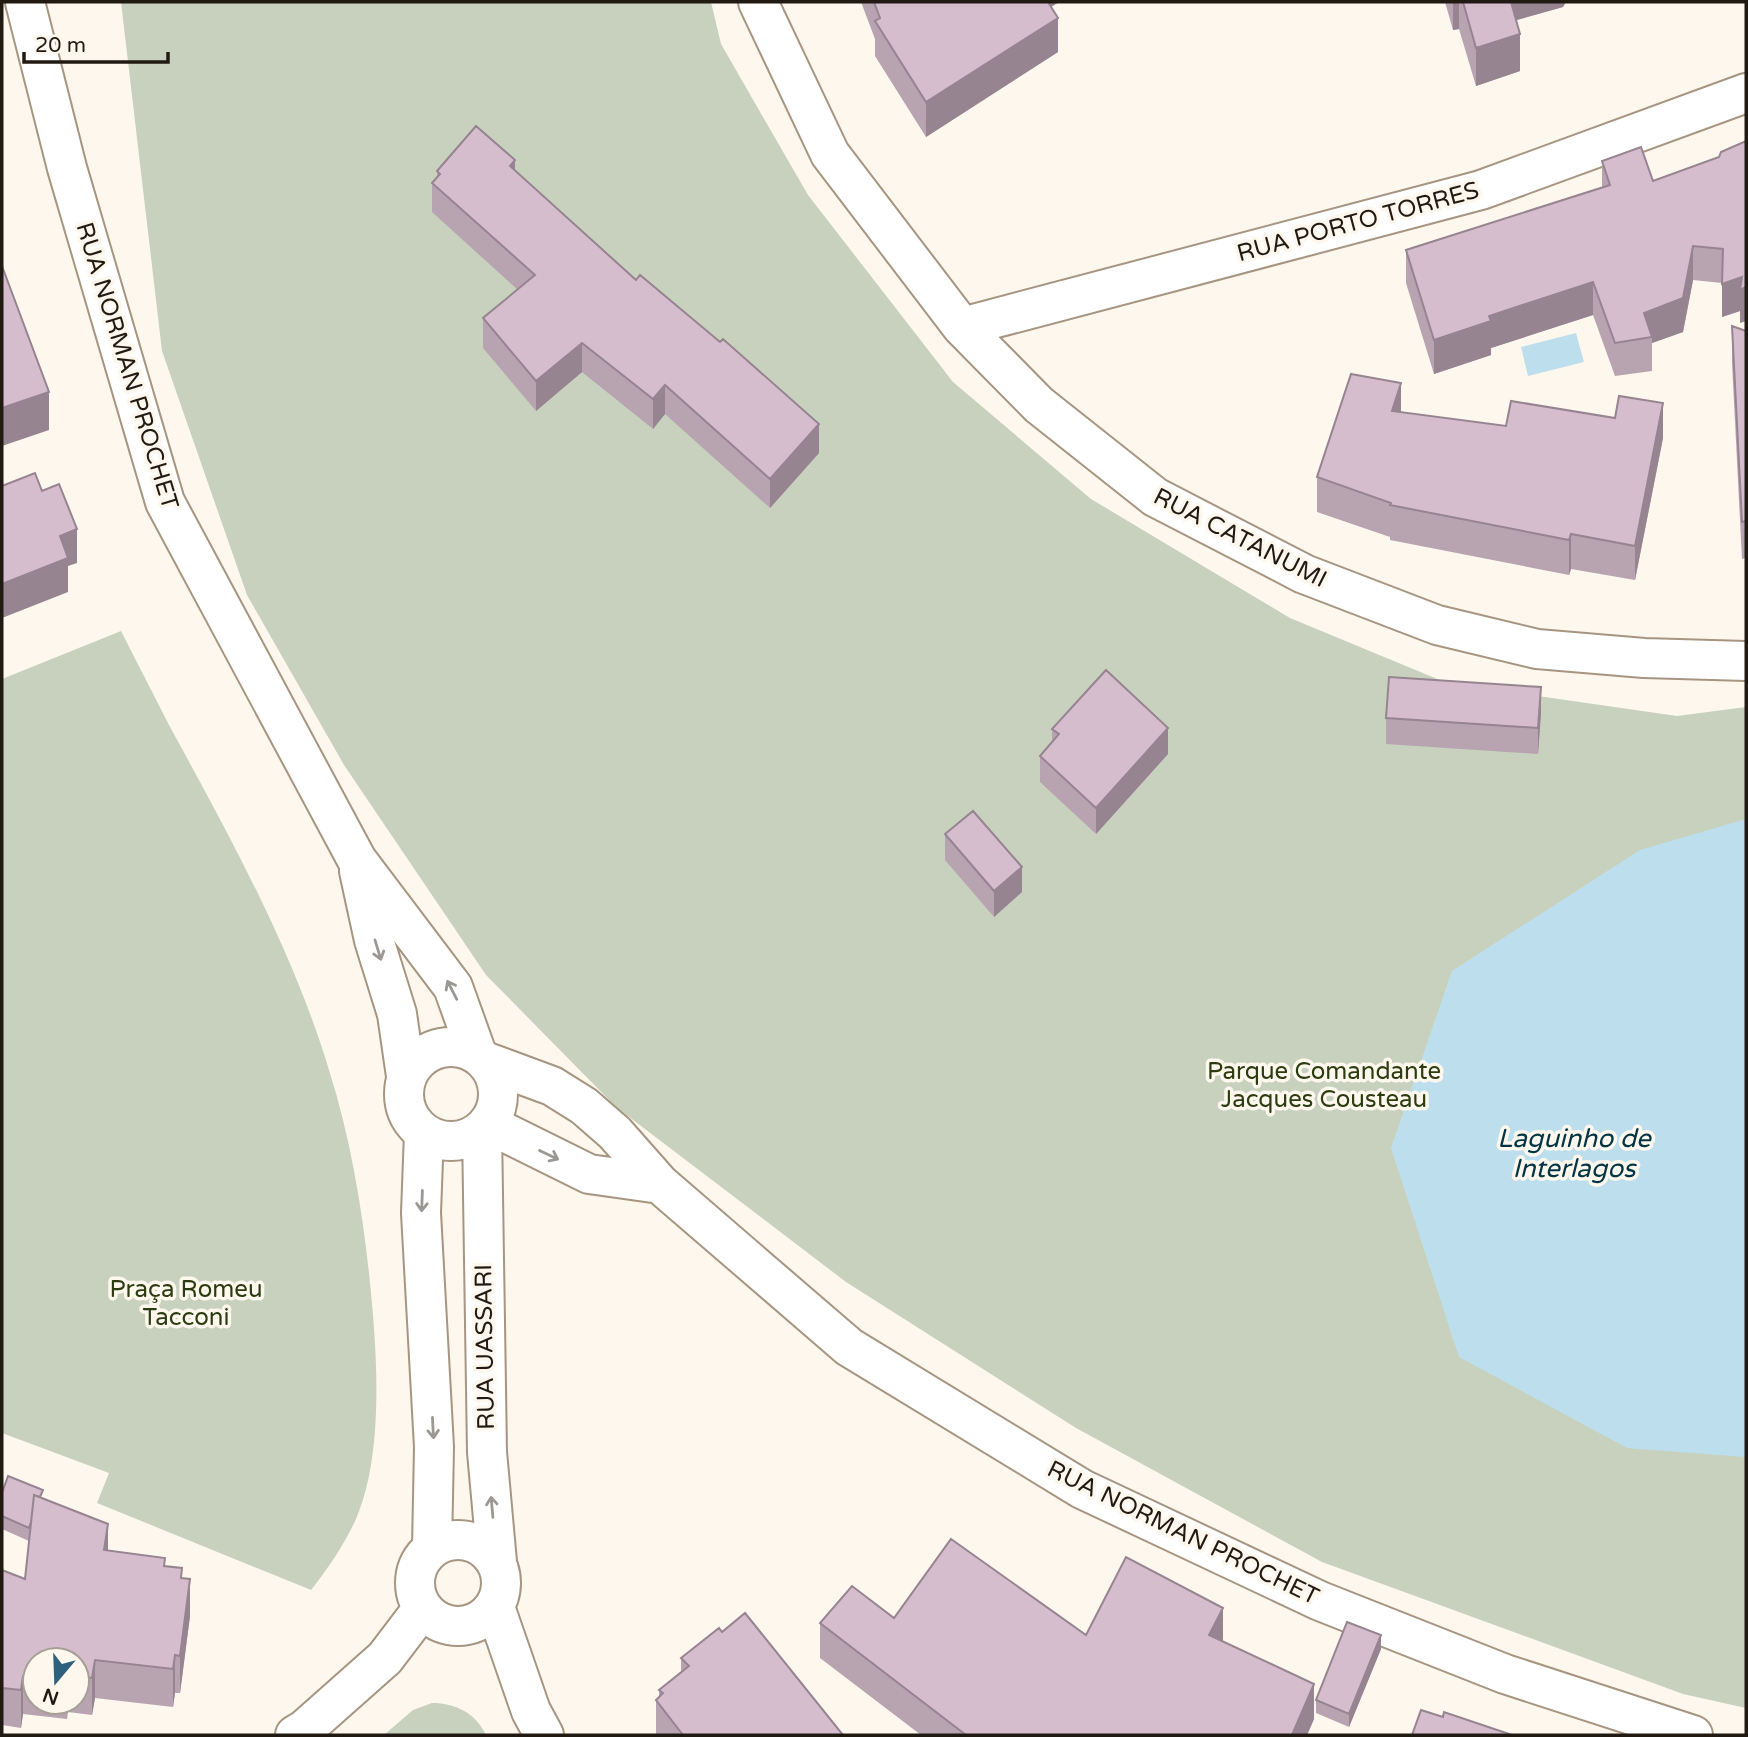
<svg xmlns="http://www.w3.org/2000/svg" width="1748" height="1737" viewBox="0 0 1748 1737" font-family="'Varela Round',sans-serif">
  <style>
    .green { fill: #c8d1be }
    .water { fill: #bddfed }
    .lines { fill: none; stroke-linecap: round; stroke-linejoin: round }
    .minor-casing { stroke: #a69580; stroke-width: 42 }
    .minor { stroke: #fff; stroke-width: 38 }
    .wall { fill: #b8a3b1; fill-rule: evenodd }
    .shaded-wall { fill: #968490 }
    .building { fill: #d6bdce; stroke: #968490; stroke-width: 2 }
    .oneway { stroke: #9b9894 }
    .labels { text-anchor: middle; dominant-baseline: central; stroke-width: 7; stroke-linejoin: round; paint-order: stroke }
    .street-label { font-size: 24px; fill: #211a12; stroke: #fef7ee }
    .park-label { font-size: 24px; fill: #2a3c10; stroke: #fef7ee }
    .water-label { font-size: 26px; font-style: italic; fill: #013444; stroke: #fef7ee }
  </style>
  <rect width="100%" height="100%" fill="#fef7ee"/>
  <!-- green -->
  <path class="green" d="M 121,2 L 711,2 L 721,44 L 808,195 L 953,382 L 1091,499 L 1290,618 L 1447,683 L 1677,716 L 1746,707 L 1746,1708 L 1683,1694 L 1322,1562 L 1076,1428 L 846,1282 L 616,1107 L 486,975 L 344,765 L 247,595 L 162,351 Z
    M 121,631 C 137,662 153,694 169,725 C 230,837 292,948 329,1070 C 354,1149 366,1233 373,1315 C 378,1376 381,1462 356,1519 C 344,1545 329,1567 311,1590 L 97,1503 L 109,1473 L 2,1433 L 2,679 Z
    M 432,1703 C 455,1703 476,1713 486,1735 L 384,1735 L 413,1710 Z"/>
  <!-- water -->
  <path class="water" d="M 1576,333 L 1584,362 L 1528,376 L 1521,347 Z
    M 1746,819 L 1746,1457 L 1627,1448 L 1459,1357 L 1391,1148 L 1452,971 L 1640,850 Z"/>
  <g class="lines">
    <defs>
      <path id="minor" d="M 25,2 L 67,168 L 165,502 L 357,860 L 453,987 L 477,1054
        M 758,2 L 830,154 L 962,327 L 1039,405 L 1155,497 L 1304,574 L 1437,625 L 1537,649 L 1644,658 L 1746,661
        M 962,327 L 1481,190 L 1746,93
        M 359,871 L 374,940 L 397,1014 L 406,1076
        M404 1094a47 47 0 1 1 94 0a47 47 0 1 1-94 0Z
        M 487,1062 L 552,1086 L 584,1106 L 615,1133 L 660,1184 L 849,1347 L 1082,1489 L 1320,1601 L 1505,1674 L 1693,1735
        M 488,1124 L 589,1174 L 660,1184
        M 482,1130 L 487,1452 L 497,1562
        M 424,1133 L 421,1213 L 434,1447 L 432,1548
        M415 1583a43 43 0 1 1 86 0a43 43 0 1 1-86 0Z
        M 495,1607 L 531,1711 L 544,1735
        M 295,1735 L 305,1729 L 385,1658 L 423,1608"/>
    </defs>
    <!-- minor casing -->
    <use href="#minor" class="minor-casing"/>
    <!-- minor -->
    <use href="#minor" class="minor"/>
  </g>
  <!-- wall -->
  <path class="wall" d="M 861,2 L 1059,2 L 1051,7 L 1058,52 L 926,137 L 875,56 L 875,39 Z
    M 1445,2 L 1566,2 L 1563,7 L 1516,20 L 1520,71 L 1476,86 L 1459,29 L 1453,30 Z
    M 1746,141 L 1740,323 L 1740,311 L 1722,317 L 1722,283 L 1693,280 L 1683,332 L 1652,343 L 1652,371 L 1615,376 L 1593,315 L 1491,348 L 1491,355 L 1434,374 L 1406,283 L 1406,250 L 1602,188 L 1602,161 L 1653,181 L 1719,157 Z
    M 437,171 L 515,171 L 819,453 L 770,508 L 665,414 L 653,429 L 582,372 L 536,411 L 483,348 L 483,318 L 518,290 L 432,212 L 432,183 L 437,177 Z
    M 1732,326 L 1746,331 L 1746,558 L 1742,559 L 1732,363 Z
    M 1401,412 L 1506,426 L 1663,438 L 1635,580 L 1571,569 L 1569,575 L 1390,540 L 1390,537 L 1317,512 L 1317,477 Z
    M 1541,713 L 1538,754 L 1386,744 L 1386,718 Z
    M 1052,729 L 1168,754 L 1096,834 L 1040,782 L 1040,756 L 1052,742 Z
    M 945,834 L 1022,892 L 994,917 L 945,860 Z
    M 2,1493 L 43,1498 L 108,1551 L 165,1566 L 182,1578 L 190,1616 L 180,1693 L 175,1693 L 173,1707 L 95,1698 L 92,1715 L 68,1712 L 67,1719 L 23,1714 L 21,1728 L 2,1725 L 2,1570 L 25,1579 L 29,1541 L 2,1529 ZM 35,1660 L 77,1660 L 77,1702 L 35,1702 Z
    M 894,1618 L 1086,1635 L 1223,1641 L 1314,1719 L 1307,1735 L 921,1735 L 820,1658 L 820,1623 Z
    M 722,1632 L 843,1735 L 656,1735 L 656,1700 L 659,1697 L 659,1690 L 681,1672 L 681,1658 Z
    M 1381,1649 L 1349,1727 L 1316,1713 L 1316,1700 Z"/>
  <!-- shaded-wall -->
  <path class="shaded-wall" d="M 1040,2 L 1059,2 L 1047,9 L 1058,18 L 1058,52 L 926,137 L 926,102 Z
    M 1453,2 L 1459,2 L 1459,29 L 1453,30 Z
    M 1506,2 L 1566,2 L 1563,7 L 1506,23 Z
    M 1520,34 L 1520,71 L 1476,86 L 1476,48 Z
    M 515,160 L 515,190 L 510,166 Z
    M 1693,246 L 1693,280 L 1683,332 L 1652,343 L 1652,337 L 1644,313 Z
    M 1742,277 L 1746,287 L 1746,321 L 1740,323 L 1740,311 L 1722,317 L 1722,284 Z
    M 1593,282 L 1593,315 L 1491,348 L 1491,355 L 1434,374 L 1434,340 L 1489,316 Z
    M 582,343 L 582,372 L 536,411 L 536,381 Z
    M 1401,383 L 1401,417 L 1392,411 Z
    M 665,385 L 665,414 L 653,429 L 653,399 Z
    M 49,392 L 49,430 L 2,446 L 2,408 Z
    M 1663,403 L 1663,438 L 1635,580 L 1635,546 Z
    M 819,424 L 819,453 L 770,508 L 770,479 Z
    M 77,529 L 77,563 L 68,566 L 68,592 L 2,618 L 2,584 L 60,536 Z
    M 1571,534 L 1571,569 L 1569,575 L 1569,540 Z
    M 1541,687 L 1541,713 L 1538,754 L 1538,728 Z
    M 1168,728 L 1168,754 L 1096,834 L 1096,808 Z
    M 1022,867 L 1022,892 L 994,917 L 994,891 Z
    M 108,1524 L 108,1562 L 104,1550 Z
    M 190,1579 L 190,1616 L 180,1693 L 180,1656 Z
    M 1223,1608 L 1223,1643 L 1209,1635 Z
    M 1381,1635 L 1381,1649 L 1349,1727 L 1349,1714 Z
    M 175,1655 L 175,1693 L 173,1707 L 173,1669 Z
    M 95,1660 L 95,1698 L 92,1715 L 92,1678 Z
    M 23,1676 L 23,1714 L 21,1728 L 21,1690 Z
    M 1314,1684 L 1314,1719 L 1307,1735 L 1292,1735 Z"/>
  <!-- building -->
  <path class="building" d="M 874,2 L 1048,2 L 1058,18 L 926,102 L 875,21 L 880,18 Z
    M 1463,2 L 1511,2 L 1520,34 L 1476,48 Z
    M 476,126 L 515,160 L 510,166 L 636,280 L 640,275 L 720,342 L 723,339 L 819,424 L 770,479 L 665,385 L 653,399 L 582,343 L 536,381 L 483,318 L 535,275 L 432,183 L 440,174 L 437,171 Z
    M 1746,141 L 1746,287 L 1740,290 L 1742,277 L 1722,284 L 1723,249 L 1693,246 L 1683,298 L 1644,313 L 1652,337 L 1615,343 L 1593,282 L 1489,316 L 1491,321 L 1434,340 L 1406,250 L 1610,185 L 1602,161 L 1641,147 L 1653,181 L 1719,157 L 1721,152 Z
    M 2,266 L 49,392 L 2,408 Z
    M 1732,326 L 1746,331 L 1746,521 L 1742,522 Z
    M 1351,374 L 1401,383 L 1392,411 L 1506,426 L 1511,401 L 1615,418 L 1619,396 L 1663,403 L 1635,546 L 1571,534 L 1569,540 L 1390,505 L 1391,503 L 1317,477 Z
    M 35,473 L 42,491 L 59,484 L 77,529 L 60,536 L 68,558 L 2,584 L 2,486 Z
    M 1106,670 L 1168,728 L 1096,808 L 1040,756 L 1059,734 L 1052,729 Z
    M 1389,677 L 1541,687 L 1538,728 L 1386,718 Z
    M 973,811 L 1022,867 L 994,891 L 945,834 Z
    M 8,1476 L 43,1490 L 40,1497 L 34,1495 L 31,1522 L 29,1528 L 2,1516 L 2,1493 Z
    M 34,1495 L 108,1524 L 104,1550 L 165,1558 L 164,1566 L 182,1568 L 181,1578 L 190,1579 L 180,1656 L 175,1655 L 173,1669 L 95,1660 L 92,1678 L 77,1676 L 77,1660 L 35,1660 L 35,1677 L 23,1676 L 21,1690 L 2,1688 L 2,1570 L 25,1579 Z
    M 951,1539 L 1086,1635 L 1126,1557 L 1223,1608 L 1209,1635 L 1314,1684 L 1292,1735 L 966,1735 L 820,1623 L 852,1586 L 894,1618 Z
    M 745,1613 L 843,1735 L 683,1735 L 656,1700 L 663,1693 L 659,1690 L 689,1666 L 681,1658 L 719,1628 L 722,1632 Z
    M 1347,1622 L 1381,1635 L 1349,1714 L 1316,1700 Z
    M 1421,1710 L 1443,1717 L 1444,1712 L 1512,1735 L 1412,1735 Z"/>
  <!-- one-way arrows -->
  <defs><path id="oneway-shaft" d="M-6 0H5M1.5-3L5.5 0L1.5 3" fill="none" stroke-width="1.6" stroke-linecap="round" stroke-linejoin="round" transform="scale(1.75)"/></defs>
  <g class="oneway">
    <use href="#oneway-shaft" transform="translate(378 950) rotate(73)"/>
    <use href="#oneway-shaft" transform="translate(452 990) rotate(-117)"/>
    <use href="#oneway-shaft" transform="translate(549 1155) rotate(26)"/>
    <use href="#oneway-shaft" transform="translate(422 1201) rotate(92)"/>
    <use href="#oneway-shaft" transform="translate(433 1428) rotate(87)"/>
    <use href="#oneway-shaft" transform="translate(492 1507) rotate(-95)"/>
  </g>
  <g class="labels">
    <!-- street labels -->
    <g class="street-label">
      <text transform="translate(1358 222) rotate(-15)">RUA PORTO TORRES</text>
      <text transform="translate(127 366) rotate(73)">RUA NORMAN PROCHET</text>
      <text transform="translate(1240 538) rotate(27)">RUA CATANUMI</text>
      <text transform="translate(485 1347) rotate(-91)">RUA UASSARI</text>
      <text transform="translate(1183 1533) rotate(26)">RUA NORMAN PROCHET</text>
    </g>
    <!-- park labels -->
    <g class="park-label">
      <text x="1324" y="1071">Parque Comandante<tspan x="1324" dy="28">Jacques Cousteau</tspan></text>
      <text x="186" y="1289">Praça Romeu<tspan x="186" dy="28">Tacconi</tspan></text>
    </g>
    <!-- water labels -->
    <g class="water-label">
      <text x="1574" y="1138">Laguinho de<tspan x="1574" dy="30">Interlagos</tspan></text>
    </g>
  </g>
  <!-- border -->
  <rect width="1748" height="1737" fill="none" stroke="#211a12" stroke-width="7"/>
  <!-- north arrow -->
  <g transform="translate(56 1681) rotate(199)"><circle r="33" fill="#fef7ee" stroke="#a69f96" stroke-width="2"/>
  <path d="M0-5L12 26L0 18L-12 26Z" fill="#2e617e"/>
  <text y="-10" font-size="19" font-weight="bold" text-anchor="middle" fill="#211a12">N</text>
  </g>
  <!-- scale -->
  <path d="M24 52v10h144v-10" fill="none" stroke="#211a12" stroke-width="3.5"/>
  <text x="35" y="52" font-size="21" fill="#211a12" stroke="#fef7ee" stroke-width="5" paint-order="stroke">20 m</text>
</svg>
